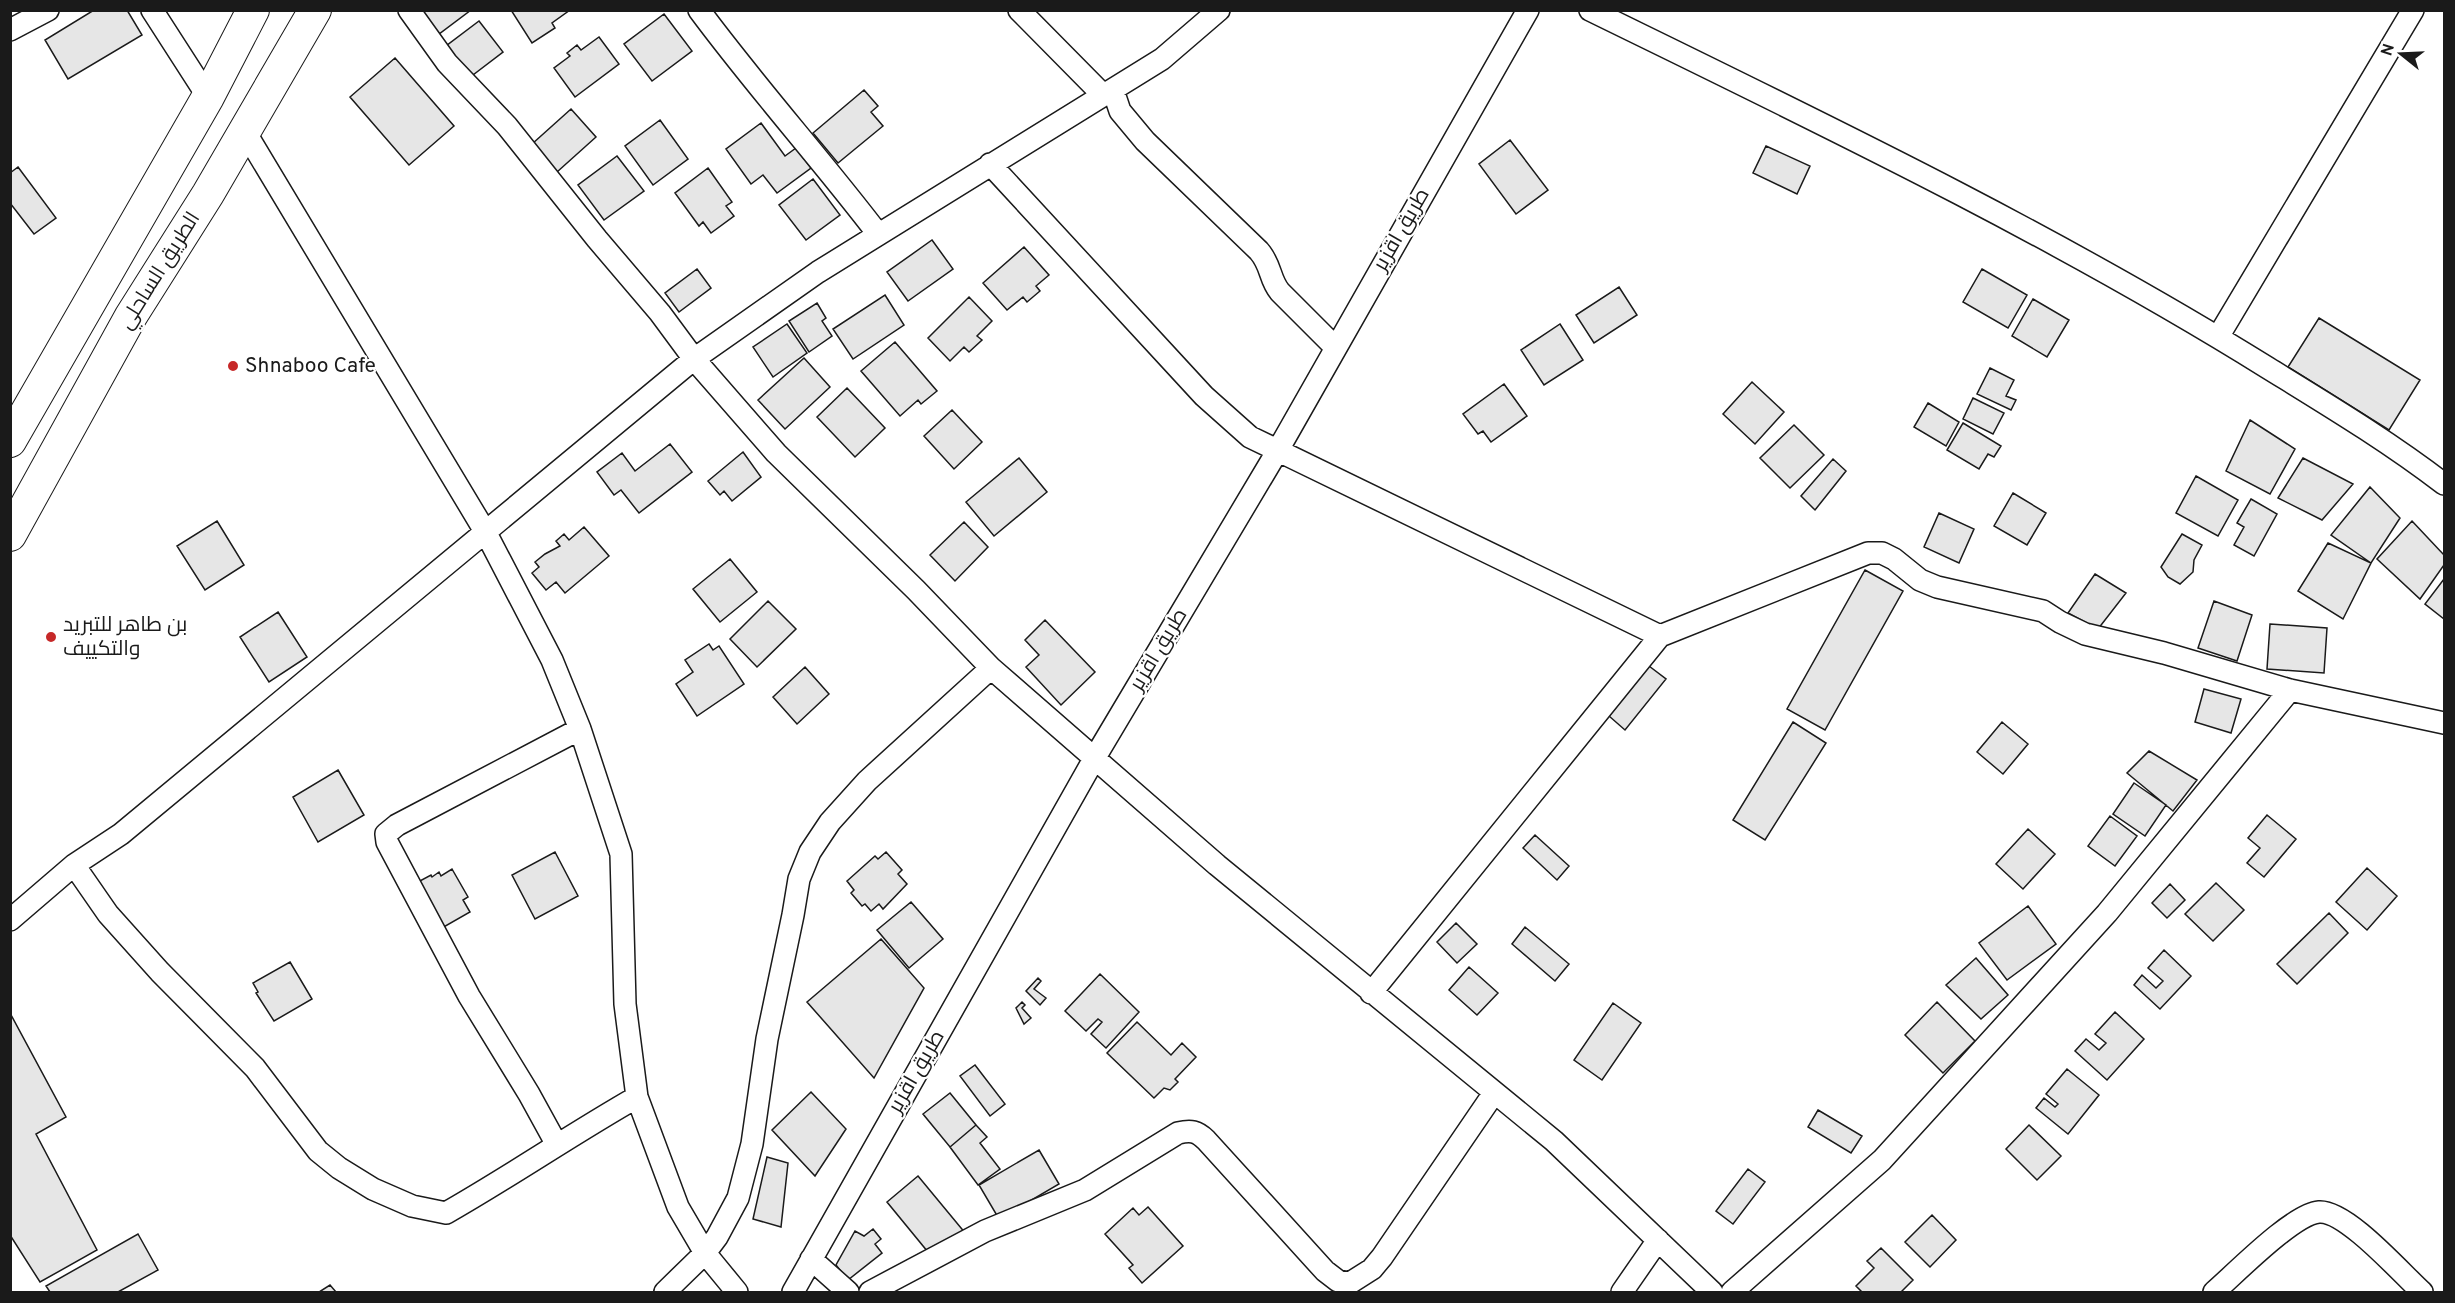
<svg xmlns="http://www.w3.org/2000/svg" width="2455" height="1303" viewBox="0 0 2455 1303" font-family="Overpass,Cairo,sans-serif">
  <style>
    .building { fill: #e6e6e6; stroke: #1a1a1a; stroke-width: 1.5 }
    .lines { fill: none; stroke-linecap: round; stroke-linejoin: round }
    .minor-casing { stroke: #1a1a1a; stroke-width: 24 }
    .highway-casing { stroke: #1a1a1a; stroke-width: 34 }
    .minor { stroke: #fff; stroke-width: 21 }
    .highway { stroke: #fff; stroke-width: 32 }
    .poi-dot { fill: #c62828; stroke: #fff; stroke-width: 2 }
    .labels { text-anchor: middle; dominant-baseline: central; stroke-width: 4.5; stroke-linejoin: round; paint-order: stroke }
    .street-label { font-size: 21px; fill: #1a1a1a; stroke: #fff }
    .poi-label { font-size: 21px; fill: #1a1a1a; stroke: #fff; text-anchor: start }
  </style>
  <rect width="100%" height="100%" fill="#fff"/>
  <!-- building -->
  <path class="building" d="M 94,10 L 127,10 L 142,35 L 68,79 L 45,40 Z
    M 417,10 L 471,10 L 431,40 Z
    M 511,10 L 570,10 L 552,23 L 555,28 L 532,43 Z
    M 664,14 L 692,51 L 652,81 L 624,44 Z
    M 479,21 L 503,52 L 469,78 L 446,46 Z
    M 599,37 L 619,64 L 575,97 L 554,68 L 570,56 L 567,53 L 577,45 L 581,50 Z
    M 395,58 L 454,126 L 409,165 L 350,97 Z
    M 864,90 L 878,106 L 871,112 L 883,126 L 838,163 L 813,133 Z
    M 571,109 L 596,137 L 557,172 L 532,144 Z
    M 660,120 L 688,159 L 653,185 L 625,146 Z
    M 761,123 L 785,156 L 796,148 L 811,168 L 777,193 L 763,175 L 751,184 L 726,149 Z
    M 1510,140 L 1548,190 L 1516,214 L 1479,164 Z
    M 1766,146 L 1810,166 L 1797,194 L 1753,173 Z
    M 617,156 L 644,191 L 604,220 L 578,185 Z
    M 18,167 L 56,218 L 34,234 L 10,203 L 10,173 Z
    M 708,168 L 732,202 L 726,206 L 734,216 L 711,233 L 703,222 L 699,226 L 675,193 Z
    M 813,179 L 840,215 L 806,240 L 779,205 Z
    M 932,240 L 953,269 L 908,301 L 887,272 Z
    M 1024,247 L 1049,275 L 1036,286 L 1040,291 L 1027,302 L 1023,297 L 1007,310 L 983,283 Z
    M 697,269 L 711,288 L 679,312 L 665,293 Z
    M 1982,269 L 2027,295 L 2008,328 L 1963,302 Z
    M 1619,287 L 1637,315 L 1594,343 L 1576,315 Z
    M 885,295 L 904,325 L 853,359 L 833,329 Z
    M 969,297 L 992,321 L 977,336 L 982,340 L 969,352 L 964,347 L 950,361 L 928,338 Z
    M 2033,299 L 2069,320 L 2047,357 L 2012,336 Z
    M 817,303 L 826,318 L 822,321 L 832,336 L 809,352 L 789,321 Z
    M 2319,318 L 2420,380 L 2389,430 L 2288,367 Z
    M 787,324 L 807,353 L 773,377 L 753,347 Z
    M 1560,324 L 1583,360 L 1544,385 L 1521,350 Z
    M 895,342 L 937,391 L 921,404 L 918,400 L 900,416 L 861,371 Z
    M 804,358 L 830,387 L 785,429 L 758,400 Z
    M 1990,368 L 2014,380 L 2006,396 L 2016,400 L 2011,410 L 1977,394 Z
    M 1752,382 L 1784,412 L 1755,444 L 1723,414 Z
    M 1504,384 L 1527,416 L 1491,442 L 1483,431 L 1478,434 L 1463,414 Z
    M 847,388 L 885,428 L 855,457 L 817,417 Z
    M 1973,398 L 2004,413 L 1993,434 L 1963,419 Z
    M 1928,403 L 1959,422 L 1946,446 L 1914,427 Z
    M 952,410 L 982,442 L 954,469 L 924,436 Z
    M 2250,420 L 2295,449 L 2270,494 L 2226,471 Z
    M 1963,423 L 2001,446 L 1994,457 L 1988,454 L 1979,469 L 1947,450 Z
    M 1794,425 L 1824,455 L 1790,488 L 1760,458 Z
    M 670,444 L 692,472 L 639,513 L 621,490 L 614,495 L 597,472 L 622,453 L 635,471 Z
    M 743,452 L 761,477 L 732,501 L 724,491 L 720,495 L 708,481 Z
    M 1019,458 L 1047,492 L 994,536 L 966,502 Z
    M 2303,458 L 2353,484 L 2322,520 L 2278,498 Z
    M 1833,459 L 1846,471 L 1815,510 L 1801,496 Z
    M 2196,476 L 2238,500 L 2218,536 L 2176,513 Z
    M 2370,487 L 2400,518 L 2371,563 L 2331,535 Z
    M 2013,493 L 2046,513 L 2027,545 L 1994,526 Z
    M 2251,499 L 2277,514 L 2254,556 L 2234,545 L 2244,527 L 2237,523 Z
    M 1939,513 L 1974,529 L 1959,563 L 1924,547 Z
    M 217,521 L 244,565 L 205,590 L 177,546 Z
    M 2412,521 L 2444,555 L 2444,565 L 2420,599 L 2377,559 Z
    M 964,522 L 988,547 L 955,581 L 930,555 Z
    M 584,527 L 609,556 L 565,593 L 556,582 L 546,590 L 532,573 L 539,567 L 535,562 L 545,554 L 560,546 L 556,541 L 564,534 L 569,540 Z
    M 2182,534 L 2202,545 L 2194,560 L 2193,572 L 2180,584 L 2168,577 L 2161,567 Z
    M 2328,543 L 2371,563 L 2343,619 L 2298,591 Z
    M 730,559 L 757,592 L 720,622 L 693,589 Z
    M 1865,570 L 1903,591 L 1825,730 L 1787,709 Z
    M 2095,574 L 2126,593 L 2098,629 L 2068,613 Z
    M 2444,579 L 2444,619 L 2425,604 Z
    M 768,601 L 796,629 L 757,667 L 730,639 Z
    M 2214,601 L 2252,615 L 2237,661 L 2198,648 Z
    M 278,612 L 307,657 L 269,682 L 240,637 Z
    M 1045,620 L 1095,672 L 1061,705 L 1026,667 L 1039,655 L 1025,640 Z
    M 2270,624 L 2327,628 L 2324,673 L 2267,669 Z
    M 709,644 L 713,650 L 719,646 L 744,684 L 697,716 L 676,684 L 693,672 L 685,660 Z
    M 1649,666 L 1666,679 L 1625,730 L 1609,716 Z
    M 805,667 L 829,694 L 797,724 L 773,697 Z
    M 2204,689 L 2241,699 L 2231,733 L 2195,722 Z
    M 1793,722 L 1826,743 L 1765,840 L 1733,820 Z
    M 2002,722 L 2028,744 L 2003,774 L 1977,752 Z
    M 2149,751 L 2197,780 L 2173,811 L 2127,773 Z
    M 338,770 L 364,815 L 318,842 L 293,797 Z
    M 2134,783 L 2166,805 L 2145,836 L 2113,814 Z
    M 2267,815 L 2296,839 L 2264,877 L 2247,863 L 2260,848 L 2248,838 Z
    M 2110,816 L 2137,836 L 2115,866 L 2088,846 Z
    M 2028,829 L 2055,854 L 2023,889 L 1996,864 Z
    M 1535,835 L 1569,866 L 1557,880 L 1523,848 Z
    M 555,852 L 578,896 L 535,919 L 512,875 Z
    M 886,852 L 902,870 L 898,874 L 907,884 L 883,909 L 879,904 L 871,911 L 865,904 L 862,906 L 851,893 L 854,890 L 847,881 L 875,856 L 878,859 Z
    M 2367,868 L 2397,896 L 2367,930 L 2336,902 Z
    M 452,869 L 468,897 L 463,900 L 470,912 L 442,928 L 416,883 L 431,875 L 432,877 L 439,872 L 441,876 Z
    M 2216,883 L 2244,910 L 2213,941 L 2185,914 Z
    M 2170,884 L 2185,900 L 2167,918 L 2152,903 Z
    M 911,902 L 943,939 L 909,968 L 877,930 Z
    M 2028,906 L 2056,944 L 2007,980 L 1979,943 Z
    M 2329,913 L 2348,933 L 2297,984 L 2277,964 Z
    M 1456,923 L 1477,944 L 1457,963 L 1437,942 Z
    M 1525,927 L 1569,964 L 1555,981 L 1512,944 Z
    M 881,939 L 924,988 L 874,1078 L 807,1002 Z
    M 2164,950 L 2191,976 L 2160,1009 L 2134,985 L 2142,975 L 2156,988 L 2163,981 L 2148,968 Z
    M 1976,958 L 2008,995 L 1981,1019 L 1946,985 Z
    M 290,962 L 312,999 L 274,1021 L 256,993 L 258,992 L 253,983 Z
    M 1469,967 L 1498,993 L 1477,1015 L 1449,990 Z
    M 1100,974 L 1139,1012 L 1106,1048 L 1091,1034 L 1102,1022 L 1098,1019 L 1086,1031 L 1065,1011 Z
    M 1038,978 L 1041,981 L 1034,989 L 1046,998 L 1040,1005 L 1026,991 Z
    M 1022,1002 L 1025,1005 L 1022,1008 L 1031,1018 L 1024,1024 L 1016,1008 Z
    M 1937,1002 L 1975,1041 L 1943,1073 L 1905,1035 Z
    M 1613,1003 L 1641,1023 L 1602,1080 L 1574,1060 Z
    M 2115,1012 L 2144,1039 L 2107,1080 L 2075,1051 L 2086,1039 L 2099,1050 L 2106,1043 L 2095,1034 Z
    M 10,1013 L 66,1117 L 36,1134 L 97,1250 L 40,1282 L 10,1235 Z
    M 1137,1022 L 1171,1055 L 1182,1043 L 1196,1057 L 1175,1079 L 1178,1082 L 1170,1090 L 1164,1088 L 1154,1098 L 1107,1053 Z
    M 975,1065 L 1005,1104 L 990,1116 L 960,1076 Z
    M 2067,1069 L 2099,1095 L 2068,1134 L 2036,1108 L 2044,1098 L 2055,1107 L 2058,1104 L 2046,1094 Z
    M 811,1092 L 846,1129 L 815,1176 L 772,1130 Z
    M 950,1093 L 976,1125 L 950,1147 L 923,1114 Z
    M 1818,1110 L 1862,1136 L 1851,1153 L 1808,1127 Z
    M 976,1125 L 987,1137 L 980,1143 L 1000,1169 L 978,1185 L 950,1147 Z
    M 2029,1125 L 2061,1156 L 2037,1180 L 2006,1149 Z
    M 1039,1150 L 1059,1184 L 999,1219 L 979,1185 Z
    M 767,1157 L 788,1163 L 781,1227 L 753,1219 Z
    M 1748,1169 L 1765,1182 L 1733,1224 L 1716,1211 Z
    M 918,1176 L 966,1234 L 928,1252 L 887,1202 Z
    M 1148,1207 L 1183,1246 L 1142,1283 L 1129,1268 L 1133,1265 L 1105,1234 L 1133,1208 L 1139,1215 Z
    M 1932,1215 L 1956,1240 L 1930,1267 L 1905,1242 Z
    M 873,1229 L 881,1239 L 875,1244 L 882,1253 L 848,1280 L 836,1265 L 855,1231 L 864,1236 Z
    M 138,1234 L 158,1270 L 118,1292 L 50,1292 L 46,1286 Z
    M 1881,1248 L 1913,1280 L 1901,1292 L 1862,1292 L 1856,1286 L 1874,1268 L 1867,1261 Z
    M 330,1285 L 336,1292 L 319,1292 Z"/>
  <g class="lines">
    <defs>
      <path id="minor" d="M 152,10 L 208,97
        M 409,10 L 447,63 L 507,126 L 597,239 L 660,313 L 694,359 L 776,453 L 916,590 L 991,668 L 1217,865 L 1554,1141 L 1712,1292
        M 699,10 C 756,87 820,158 878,234
        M 1019,10 L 1103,95
        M 1590,10 C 1819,122 2051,233 2268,368 C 2328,405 2388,441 2444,484
        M 10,30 L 48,10
        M 1113,90 L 1120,111 L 1145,141 L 1259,251 C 1272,266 1269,279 1280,292 L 1335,347
        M 244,130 L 486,533 L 552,660 L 580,729 L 621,854 L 625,1004 L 637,1097 L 678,1207 L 705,1253 L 737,1292
        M 990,164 L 1204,396 L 1250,437 L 1660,636
        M 2218,337 L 2413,10
        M 74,865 L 108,914 L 160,972 L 255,1068 L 318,1151 L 339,1168 L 373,1189 L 412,1206 L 446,1213 C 511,1176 572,1134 637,1097
        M 10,920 L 74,865 L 121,834 L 694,359 L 818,272 L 1162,59 L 1219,10
        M 1371,993 L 1660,636 L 1868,553 L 1882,553 L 1894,559 L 1920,580 L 1937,587 L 2043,611 L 2060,622 L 2085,634 L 2164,653 L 2290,690 L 2444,723
        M 557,1145 L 529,1094 L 469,996 L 387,842 L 386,834 L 397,825 L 418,814 L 580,729
        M 811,1259 L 848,1292
        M 665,1292 L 705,1253 L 717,1237 L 738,1198 L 752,1144 L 767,1039 L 793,915 L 799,879 L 810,852 L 830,822 L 867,781 L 991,668
        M 793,1292 L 1094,759 L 1278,450 L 1528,10
        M 870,1292 L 985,1231 L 1085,1190 L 1178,1133 C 1191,1130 1197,1131 1206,1140 L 1325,1271 L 1338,1281 L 1350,1283 L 1372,1269 L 1382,1257 L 1494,1093
        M 1622,1292 L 1658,1240
        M 1732,1292 L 1882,1160 L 2107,913 L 2290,690
        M 2214,1292 C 2235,1274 2293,1214 2319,1212 C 2346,1210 2401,1273 2422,1292"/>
      <path id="highway" d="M 10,441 L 208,97 L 253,10
        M 10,535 L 131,316 L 208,194 L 315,10"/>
    </defs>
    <!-- minor casing -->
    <use href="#minor" class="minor-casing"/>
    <!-- highway casing -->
    <use href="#highway" class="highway-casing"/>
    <!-- minor -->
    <use href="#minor" class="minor"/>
    <!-- highway -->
    <use href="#highway" class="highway"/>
  </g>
  <!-- markers -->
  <g class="poi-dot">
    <circle cx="233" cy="366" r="6"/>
    <circle cx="51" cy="637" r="6"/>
  </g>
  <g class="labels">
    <!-- street labels -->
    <g class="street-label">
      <text transform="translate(1402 230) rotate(-60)">طريق اقزير</text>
      <text transform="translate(160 271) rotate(-58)">الطريق الساحلي</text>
      <text transform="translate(1159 650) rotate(-59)">طريق اقزير</text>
      <text transform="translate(917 1072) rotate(-60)">طريق اقزير</text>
    </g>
    <!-- poi labels -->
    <g class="poi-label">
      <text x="245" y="366">Shnaboo Cafe</text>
      <text x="63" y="625">بن طاهر للتبريد<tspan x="63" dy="24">والتكييف</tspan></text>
    </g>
  </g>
  <!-- border -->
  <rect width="2455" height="1303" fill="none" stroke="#1a1a1a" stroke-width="24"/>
  <!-- north arrow -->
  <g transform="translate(2401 54) rotate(288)" stroke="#ffffff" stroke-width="4.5" paint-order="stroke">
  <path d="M0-4.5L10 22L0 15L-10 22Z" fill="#1a1a1a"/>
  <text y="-9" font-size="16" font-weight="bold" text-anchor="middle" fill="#1a1a1a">N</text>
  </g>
</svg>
